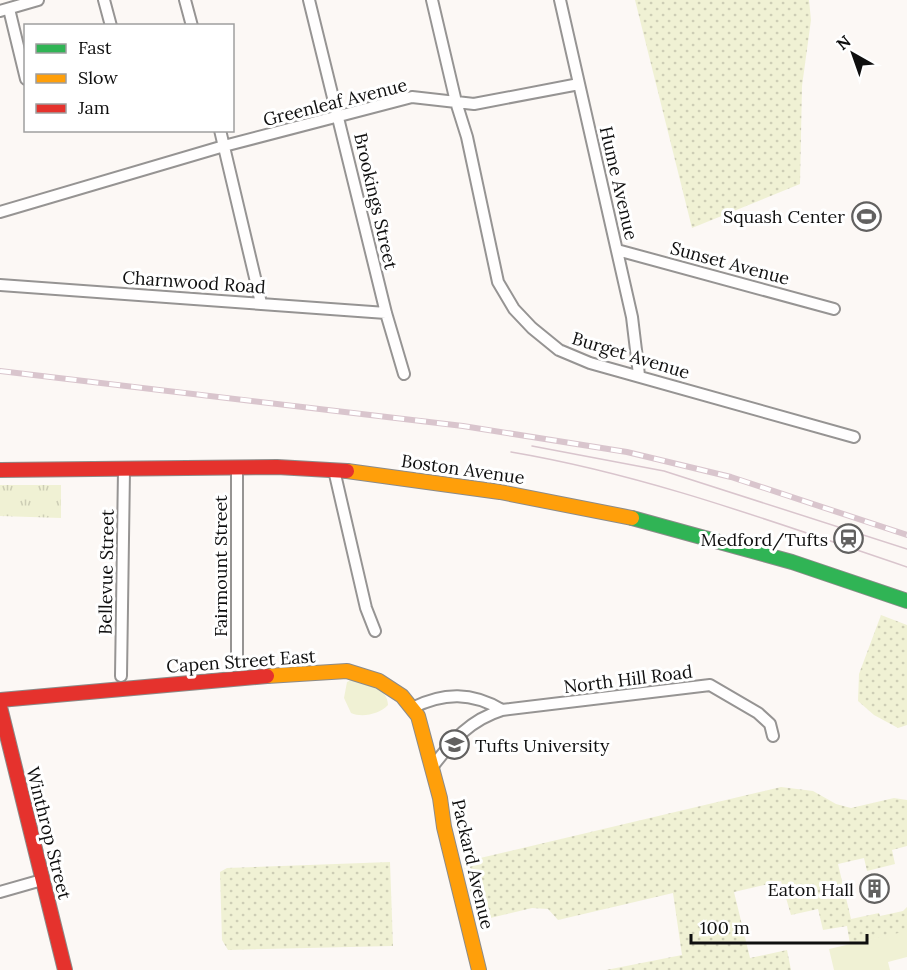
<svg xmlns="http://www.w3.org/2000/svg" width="907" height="970" viewBox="0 0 907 970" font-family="Lora,serif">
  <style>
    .grass { fill: url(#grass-dots) }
    .park { fill: url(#park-tufts) }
    .garden { fill: #f0f1d4 }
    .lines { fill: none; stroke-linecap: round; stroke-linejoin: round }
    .street-casing { stroke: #969493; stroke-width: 14 }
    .fast-casing { stroke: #8c8b89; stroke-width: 16 }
    .slow-casing { stroke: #8c8b89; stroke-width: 16 }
    .jam-casing { stroke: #8c8b89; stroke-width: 16 }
    .street { stroke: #fffefe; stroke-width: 10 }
    .fast { stroke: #30b455; stroke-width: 14 }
    .slow { stroke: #ff9f0a; stroke-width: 14 }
    .jam { stroke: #e5322d; stroke-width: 14 }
    .tram { stroke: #d9c5cd; stroke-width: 1.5 }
    .rail-casing { stroke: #d9c5cd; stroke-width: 6 }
    .rail { stroke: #fff; stroke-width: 4; stroke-dasharray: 11; stroke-linecap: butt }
    .labels { text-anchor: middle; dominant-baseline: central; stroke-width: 6; stroke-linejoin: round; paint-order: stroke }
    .street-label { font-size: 18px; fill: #0f0f0f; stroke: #fff }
    .poi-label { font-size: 18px; fill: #0f0f0f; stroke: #fff; text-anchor: end }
  </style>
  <defs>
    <pattern id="grass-dots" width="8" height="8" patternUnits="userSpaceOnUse" patternTransform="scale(1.5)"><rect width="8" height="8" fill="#f0f1d4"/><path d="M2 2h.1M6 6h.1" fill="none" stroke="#cdcdb5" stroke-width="1.8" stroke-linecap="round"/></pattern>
    <pattern id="park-tufts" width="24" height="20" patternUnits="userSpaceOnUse" patternTransform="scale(1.5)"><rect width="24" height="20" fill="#f0f1d4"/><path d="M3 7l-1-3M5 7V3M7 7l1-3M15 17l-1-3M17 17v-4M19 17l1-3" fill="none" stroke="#cdcdb5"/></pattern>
  </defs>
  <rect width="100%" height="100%" fill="#fcf8f5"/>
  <!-- grass -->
  <path class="grass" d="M 635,0 L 809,0 L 811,20 L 802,86 L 800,184 L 692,228 Z
    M 881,615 L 907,625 L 907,725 L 898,728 L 874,715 L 858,701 L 859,674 Z
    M 781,787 L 813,791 L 836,804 L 851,808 L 894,798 L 907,800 L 907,846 L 892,850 L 895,864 L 867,871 L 864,858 L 838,864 L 851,919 L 879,913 L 880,916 L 903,911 L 907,907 L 907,932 L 850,944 L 847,926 L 823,930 L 818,909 L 791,915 L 781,881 L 734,892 L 750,958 L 787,950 L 791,970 L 606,970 L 682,955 L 673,893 L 558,920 L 548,909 L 532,908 L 478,921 L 463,862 Z
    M 390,862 L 393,946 L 228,950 L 222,940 L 220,872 L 227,868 Z"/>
  <!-- park -->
  <path class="park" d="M 0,485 L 61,485 L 61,518 L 0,516 Z"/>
  <!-- garden -->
  <path class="garden" d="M 351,680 C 366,680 388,688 388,705 C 380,714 362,718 351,713 L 344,698 L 347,682 Z
    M 907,931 L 907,957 L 888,962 L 890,970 L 834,970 L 829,949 Z"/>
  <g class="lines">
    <defs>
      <path id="street" d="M 104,0 L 111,26
        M 185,0 L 192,26
        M 309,0 L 386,313 L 404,374
        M 432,0 L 456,102 L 467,137 L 498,282 L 514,309 L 532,328 L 559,350 L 590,363 L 854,437
        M 560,0 L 632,317 L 639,375
        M 9,9 L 26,79
        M 0,11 L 38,0
        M 220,130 L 261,303
        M 0,212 L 224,146 L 412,97 L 474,104 L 579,84
        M 617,250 L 834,309
        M 0,285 L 386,313
        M 334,470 L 366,608 L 375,631
        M 237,663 L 237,469
        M 121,676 L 124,470
        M 412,708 C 444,692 472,692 502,710
        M 433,766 C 453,740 470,720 502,710 L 710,685 L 758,713 L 770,724 L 773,736
        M 0,892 L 42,880"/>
      <path id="fast" d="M 632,518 L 792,562 L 907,601"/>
      <path id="slow" d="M 347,471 L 500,492 L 632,518
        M 267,676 L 347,671 L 379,681 L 402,696 L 418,716 L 440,798 L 444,827 L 479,970"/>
      <path id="jam" d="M 0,470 L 277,467 L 347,471
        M 0,700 L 267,676
        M 0,707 L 65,970"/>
    </defs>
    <!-- street casing -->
    <use href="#street" class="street-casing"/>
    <!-- fast casing -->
    <use href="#fast" class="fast-casing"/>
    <!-- slow casing -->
    <use href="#slow" class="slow-casing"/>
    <!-- jam casing -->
    <use href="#jam" class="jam-casing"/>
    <!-- street -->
    <use href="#street" class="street"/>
    <!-- fast -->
    <use href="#fast" class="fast"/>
    <!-- slow -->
    <use href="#slow" class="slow"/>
    <!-- jam -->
    <use href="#jam" class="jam"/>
    <!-- tram -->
    <path class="tram" d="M 532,446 L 664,471 L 907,549
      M 511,452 C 647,475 776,523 907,567"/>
    <defs>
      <path id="rail" d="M 0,371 L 463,426 L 627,452 L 731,477 L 907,535"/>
    </defs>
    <!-- rail casing -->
    <use href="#rail" class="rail-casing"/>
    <!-- rail -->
    <use href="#rail" class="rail"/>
  </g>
  <!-- icons -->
  <defs>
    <symbol id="stadium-ring" viewBox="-11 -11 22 22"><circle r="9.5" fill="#fff" stroke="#626160" stroke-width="1.5"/><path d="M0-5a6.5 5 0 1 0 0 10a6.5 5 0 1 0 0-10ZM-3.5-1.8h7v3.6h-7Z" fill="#626160"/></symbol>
    <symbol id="station-ring" viewBox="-11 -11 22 22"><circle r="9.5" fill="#fff" stroke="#626160" stroke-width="1.5"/><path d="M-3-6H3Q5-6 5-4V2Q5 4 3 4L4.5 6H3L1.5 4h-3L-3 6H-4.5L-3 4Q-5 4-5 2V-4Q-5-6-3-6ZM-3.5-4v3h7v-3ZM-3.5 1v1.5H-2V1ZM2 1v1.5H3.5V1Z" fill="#626160"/></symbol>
    <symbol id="university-ring" viewBox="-11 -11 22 22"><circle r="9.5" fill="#fff" stroke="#626160" stroke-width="1.5"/><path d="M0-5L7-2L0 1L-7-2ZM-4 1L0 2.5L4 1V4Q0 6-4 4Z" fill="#626160"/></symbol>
    <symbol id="building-ring" viewBox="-11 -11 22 22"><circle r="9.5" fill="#fff" stroke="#626160" stroke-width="1.5"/><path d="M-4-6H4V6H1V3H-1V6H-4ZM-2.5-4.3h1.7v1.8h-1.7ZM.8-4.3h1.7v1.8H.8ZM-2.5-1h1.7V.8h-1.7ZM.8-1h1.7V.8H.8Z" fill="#626160"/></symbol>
  </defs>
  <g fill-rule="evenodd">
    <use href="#stadium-ring" x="850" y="200" width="33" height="33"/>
    <use href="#station-ring" x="832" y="522" width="33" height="33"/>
    <use href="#university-ring" x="438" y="728" width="33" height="33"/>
    <use href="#building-ring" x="858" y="872" width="33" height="33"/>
  </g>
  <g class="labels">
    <!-- street labels -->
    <g class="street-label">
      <text transform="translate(335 102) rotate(-14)">Greenleaf Avenue</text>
      <text transform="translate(619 183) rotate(77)">Hume Avenue</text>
      <text transform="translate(376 201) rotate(77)">Brookings Street</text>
      <text transform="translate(730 263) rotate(15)">Sunset Avenue</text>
      <text transform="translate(194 282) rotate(4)">Charnwood Road</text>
      <text transform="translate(631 355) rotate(17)">Burget Avenue</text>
      <text transform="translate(463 469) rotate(8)">Boston Avenue</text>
      <text transform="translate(220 566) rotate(-90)">Fairmount Street</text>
      <text transform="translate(106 572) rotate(-89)">Bellevue Street</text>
      <text transform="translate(241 661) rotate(-4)">Capen Street East</text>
      <text transform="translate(628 679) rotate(-7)">North Hill Road</text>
      <text transform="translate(49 833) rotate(76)">Winthrop Street</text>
      <text transform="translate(473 864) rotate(77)">Packard Avenue</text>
    </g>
    <!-- poi labels -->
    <g class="poi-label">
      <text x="845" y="216">Squash Center</text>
      <text x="828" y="539">Medford/Tufts</text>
      <text x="475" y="745" text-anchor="start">Tufts University</text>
      <text x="854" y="889">Eaton Hall</text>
    </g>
  </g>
  <!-- legend -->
  <rect x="24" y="24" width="210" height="108" fill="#ffffff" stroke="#9f9f9f" stroke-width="1.5"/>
  <rect x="36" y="44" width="30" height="9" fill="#30b455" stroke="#9f9f9f" stroke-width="1.5"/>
  <text x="78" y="54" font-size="18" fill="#0f0f0f">Fast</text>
  <rect x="36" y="74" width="30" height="9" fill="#ff9f0a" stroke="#9f9f9f" stroke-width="1.5"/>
  <text x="78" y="84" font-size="18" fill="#0f0f0f">Slow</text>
  <rect x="36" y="104" width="30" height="9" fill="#e5322d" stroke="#9f9f9f" stroke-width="1.5"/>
  <text x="78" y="114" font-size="18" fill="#0f0f0f">Jam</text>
  <!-- north arrow -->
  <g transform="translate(853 54) rotate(320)" stroke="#ffffff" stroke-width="4.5" paint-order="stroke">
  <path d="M0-4.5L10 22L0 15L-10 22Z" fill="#0f0f0f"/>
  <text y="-9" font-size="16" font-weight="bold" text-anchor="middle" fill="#0f0f0f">N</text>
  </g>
  <!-- scale -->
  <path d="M691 934v9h176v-9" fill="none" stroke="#0f0f0f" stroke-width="3"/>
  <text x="700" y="934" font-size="18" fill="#0f0f0f" stroke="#ffffff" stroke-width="4.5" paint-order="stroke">100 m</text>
</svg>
